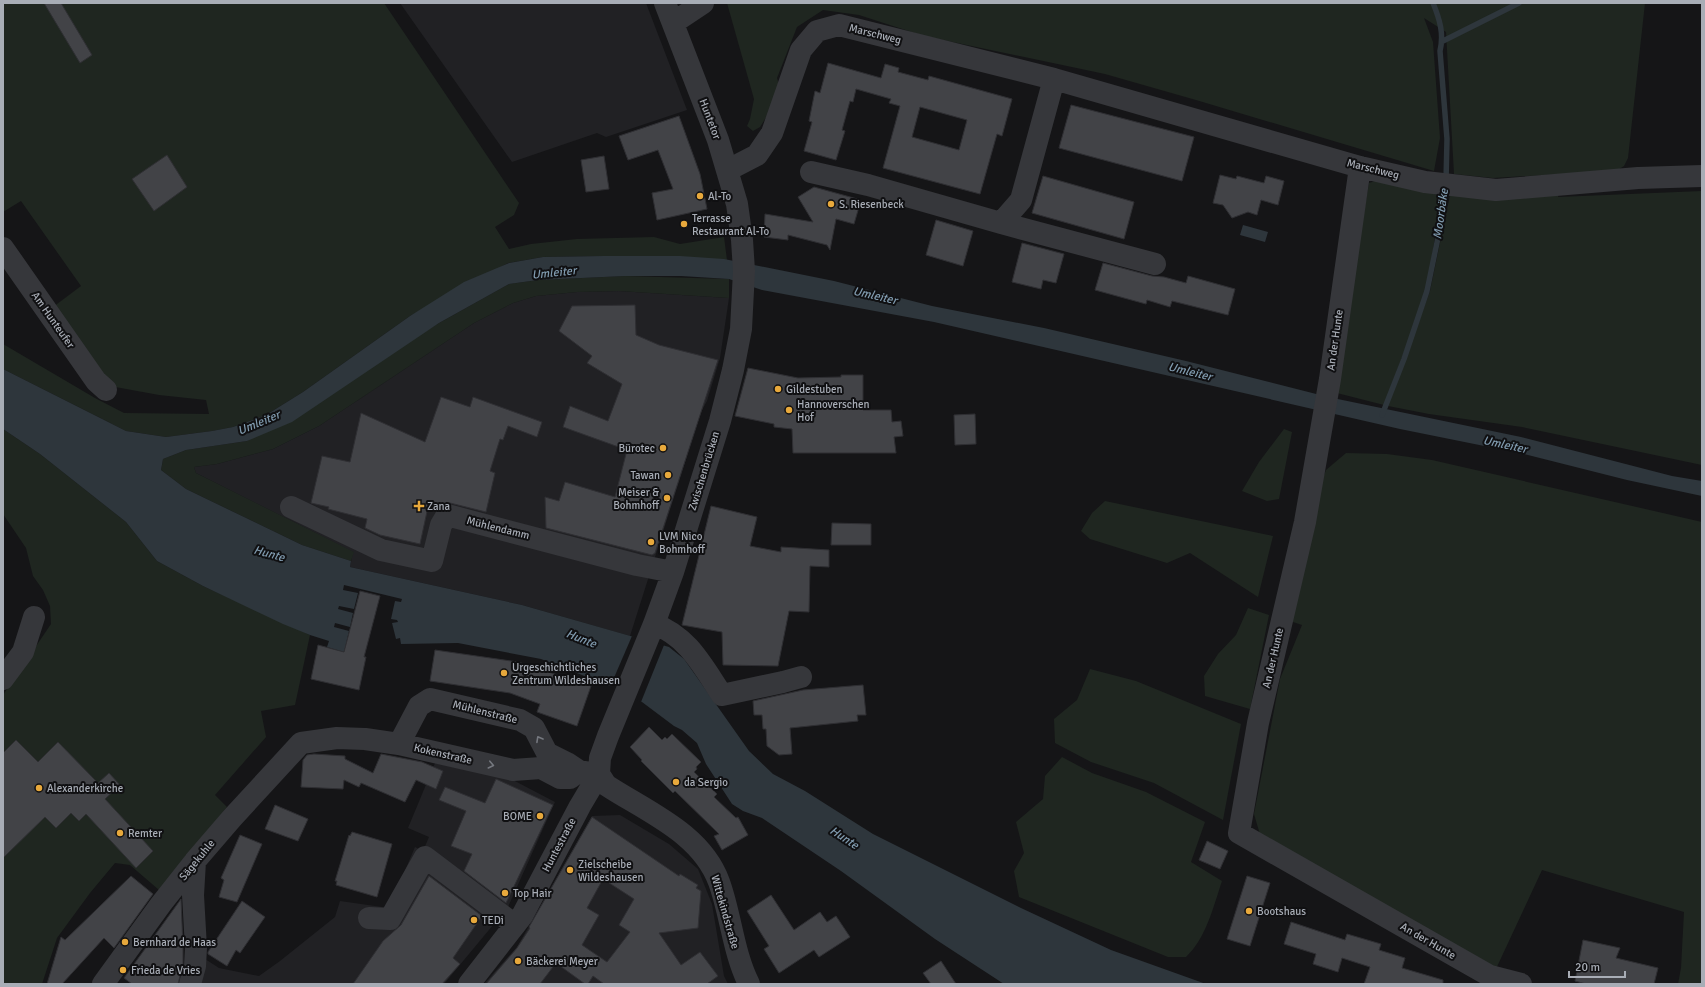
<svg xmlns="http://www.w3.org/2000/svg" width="1705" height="987" viewBox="0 0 1705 987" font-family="Signika,sans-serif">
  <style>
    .built { fill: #212124 }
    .green { fill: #1f2620 }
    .water { fill: #2e363c }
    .pier { fill: #151517 }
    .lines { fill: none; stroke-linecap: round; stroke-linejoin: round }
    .stream { stroke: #2e363c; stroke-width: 5.5 }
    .building { fill: #424347; stroke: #2f2f33; fill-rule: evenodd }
    .minor { stroke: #36373b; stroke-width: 22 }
    .oneway { stroke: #75787f }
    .poi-dot { fill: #e8a93c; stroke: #101012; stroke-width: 1.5 }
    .labels { text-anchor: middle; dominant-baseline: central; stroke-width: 4; stroke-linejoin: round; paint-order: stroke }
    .street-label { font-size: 11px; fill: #a8adb6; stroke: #101012 }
    .poi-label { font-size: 11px; fill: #a8adb6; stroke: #101012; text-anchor: start }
    .water-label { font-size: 12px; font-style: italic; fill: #809baf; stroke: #101012 }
  </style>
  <rect width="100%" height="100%" fill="#151517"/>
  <!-- built -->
  <path class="built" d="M 400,3 L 646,3 L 687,110 L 606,137 L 597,133 L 512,162 Z
    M 619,291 L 729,298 L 720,358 L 707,401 L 701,412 L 630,636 L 522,605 L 350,567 L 353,552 L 196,473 L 194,467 L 217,464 L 273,449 L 319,426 L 474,323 L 513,303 L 536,296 L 577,292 Z
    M 435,763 L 513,780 L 555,802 L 508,907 L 444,984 L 194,984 L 202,957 L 219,968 L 259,976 L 280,961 L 335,917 L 340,901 L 389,908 L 415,847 L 423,851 L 429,837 L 408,828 Z
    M 620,815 L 669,844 L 698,869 L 712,904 L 724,976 L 728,984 L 484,984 L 517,947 L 592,816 Z"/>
  <!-- green -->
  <path class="green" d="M 3,3 L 384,3 L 519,203 L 514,215 L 495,227 L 509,249 L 531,244 L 577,239 L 654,237 L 680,244 L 724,237 L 727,260 L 603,256 L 543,257 L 508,263 L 410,316 L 303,392 L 266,415 L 233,427 L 212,431 L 166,437 L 126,431 L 3,369 L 3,344 L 95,398 L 124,413 L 209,414 L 206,400 L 159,395 L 110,386 L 53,307 L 81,286 L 21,201 L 3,212 Z
    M 727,3 L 1645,3 L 1628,158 L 1624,166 L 1616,171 L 1493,178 L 1454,174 L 1446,32 L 1424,18 L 1433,42 L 1440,138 L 1434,171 L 1196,100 L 1105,74 L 924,36 L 859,15 L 823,10 L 797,27 L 777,78 L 779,85 L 767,116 L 760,127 L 753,131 L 747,126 L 750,119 L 754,99 Z
    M 1381,179 L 1441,196 L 1427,291 L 1384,405 L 1333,392 L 1369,183 Z
    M 1559,191 L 1558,197 L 1702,191 L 1702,465 L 1522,427 L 1429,414 L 1388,406 L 1430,291 L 1450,195 Z
    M 625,276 L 729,279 L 729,298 L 619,291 L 577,292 L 536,296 L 513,303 L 474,323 L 319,426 L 273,449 L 217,464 L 194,467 L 196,473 L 354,552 L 351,561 L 302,545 L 186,489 L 161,470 L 163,459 L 186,450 L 247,441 L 439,323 L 509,284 L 538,280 Z
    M 3,429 L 40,454 L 126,522 L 157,561 L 203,586 L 310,635 L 295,705 L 261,711 L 266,737 L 215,795 L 227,807 L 159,890 L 130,865 L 115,863 L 90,893 L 57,938 L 42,984 L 3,984 L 3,695 L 51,624 L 50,606 L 43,590 L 33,576 L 26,548 L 3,514 Z
    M 1284,429 L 1292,432 L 1279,499 L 1267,501 L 1242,491 L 1259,462 Z
    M 1346,453 L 1387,454 L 1432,460 L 1702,522 L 1702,984 L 1678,984 L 1681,968 L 1684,912 L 1542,870 L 1495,971 L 1261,838 L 1254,814 L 1280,679 L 1302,625 L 1287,620 L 1316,494 L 1326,470 Z
    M 1105,501 L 1273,536 L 1258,597 L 1190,553 L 1167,563 L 1090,539 L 1081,531 L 1092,513 Z
    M 1248,608 L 1269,615 L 1250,709 L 1205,696 L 1204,676 L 1218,654 L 1236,635 Z
    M 1090,669 L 1136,681 L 1241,724 L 1223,820 L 1154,783 L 1091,762 L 1055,743 L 1054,719 L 1077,700 Z
    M 1062,757 L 1092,773 L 1146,792 L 1205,822 L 1191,862 L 1222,881 C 1213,908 1206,938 1186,957 L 1168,957 L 1019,897 L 1014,871 L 1024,853 L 1016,822 L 1043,799 L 1045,776 Z"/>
  <!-- water -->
  <path class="water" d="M 1243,225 L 1268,232 L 1265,242 L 1240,235 Z
    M 603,256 L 680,256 L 724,259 L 834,281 L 932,306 L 1044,328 L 1186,361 L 1328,397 L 1521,437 L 1672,476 L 1702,481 L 1702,496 L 1627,480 L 1524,454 L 1400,429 L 934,322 L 762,290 L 729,279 L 681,276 L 625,276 L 538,280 L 509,284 L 439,323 L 292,422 L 247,441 L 186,450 L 163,459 L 161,470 L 186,489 L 302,545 L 351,561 L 350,567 L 522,605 L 669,647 L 684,659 L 749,751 L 773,774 L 805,791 L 873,834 L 1021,908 L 1111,950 L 1206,984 L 1004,984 L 935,939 L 841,871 L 762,818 L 743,811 L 732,804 L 706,764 L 697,743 L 682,730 L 674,726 L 642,702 L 610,686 L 541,659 L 458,643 L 401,644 L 400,638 L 396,639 L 392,623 L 398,622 L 397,620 L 391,619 L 395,601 L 401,602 L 402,599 L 344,585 L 343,590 L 358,593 L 354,609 L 339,606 L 338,609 L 353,613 L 350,627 L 335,623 L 334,627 L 349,631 L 344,652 L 327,647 L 329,641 L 310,635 L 283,624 L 203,586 L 157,561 L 126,522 L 40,454 L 3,429 L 3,369 L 126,431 L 166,437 L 212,431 L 233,427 L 266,415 L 303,392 L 410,316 L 464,282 L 509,263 L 543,257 Z"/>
  <!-- pier -->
  <path class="pier" d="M 632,636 L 664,645 L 641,702 L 610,687 Z"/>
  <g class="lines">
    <!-- stream -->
    <path class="stream" d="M 1433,3 C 1440,20 1444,34 1440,51 L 1447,139 L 1446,181
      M 1443,41 L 1519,3
      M 1382,415 L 1404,359 L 1427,291 L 1445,204 L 1446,189"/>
  </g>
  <!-- building -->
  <path class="building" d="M 44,3 L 61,3 L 92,55 L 80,63 Z
    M 828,63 L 881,78 L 885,64 L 899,68 L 898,72 L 928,80 L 929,76 L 1012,99 L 1002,136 L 997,134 L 980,194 L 883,168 L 900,106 L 889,103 L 891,99 L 856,89 L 853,102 L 850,101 L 842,130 L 845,131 L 836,160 L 804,151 L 812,122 L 809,121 L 815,91 L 820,93 ZM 920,107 L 967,120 L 959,150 L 912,137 Z
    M 1071,105 L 1194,137 L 1182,181 L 1059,148 Z
    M 679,116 L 700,174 L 707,209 L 657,220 L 652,193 L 673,189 L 658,150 L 628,160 L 619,136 Z
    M 167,155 L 187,187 L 154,211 L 132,179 Z
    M 604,156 L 609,189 L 586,192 L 581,160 Z
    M 1220,175 L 1236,179 L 1237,176 L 1264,183 L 1266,176 L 1284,181 L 1278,205 L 1261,200 L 1257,215 L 1248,212 L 1232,218 L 1223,205 L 1213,203 Z
    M 1043,176 L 1134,202 L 1124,239 L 1032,213 Z
    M 814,187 L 861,200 L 854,224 L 836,219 L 830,250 L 827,245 L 788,235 L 788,240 L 764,237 L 765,214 L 813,222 L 798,197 Z
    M 936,220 L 973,231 L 963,266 L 926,255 Z
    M 1022,243 L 1064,254 L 1056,283 L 1043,280 L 1041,289 L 1012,282 Z
    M 1103,263 L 1152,276 L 1164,277 L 1186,283 L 1188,276 L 1235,289 L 1228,315 L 1172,301 L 1170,307 L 1147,300 L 1146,304 L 1095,290 Z
    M 635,305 L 636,335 L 659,345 L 718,360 L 655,553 L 652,555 L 546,528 L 545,497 L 559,501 L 565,482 L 615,497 L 627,450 L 563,427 L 570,406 L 608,421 L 622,384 L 587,363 L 592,356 L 559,331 L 572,306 Z
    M 748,368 L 798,378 L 841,377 L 841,375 L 863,375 L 863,410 L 891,410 L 892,422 L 901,421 L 903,436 L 894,437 L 896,453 L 793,453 L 792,429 L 774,427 L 774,424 L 735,416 Z
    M 441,397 L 470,407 L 473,397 L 542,422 L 537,437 L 508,426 L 503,440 L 500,439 L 490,471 L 495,473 L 486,512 L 450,503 L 441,505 L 434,503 L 432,508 L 428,507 L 420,544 L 380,535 L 365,528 L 367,519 L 328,509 L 329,507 L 311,503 L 322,456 L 350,462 L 361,413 L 425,442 Z
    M 975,414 L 976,444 L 955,445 L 954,415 Z
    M 711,506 L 757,517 L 750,546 L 781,552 L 781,547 L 829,550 L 829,567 L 810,566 L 809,612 L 789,611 L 778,666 L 723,665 L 722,632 L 682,625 Z
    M 832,523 L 871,524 L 871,545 L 831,545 Z
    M 360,591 L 380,596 L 364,657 L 366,657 L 359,690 L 311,679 L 318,645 L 344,652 Z
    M 435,650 L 518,662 L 591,686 L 577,726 L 537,712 L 540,704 L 510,693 L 430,681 Z
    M 863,685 L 866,715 L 857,715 L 858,721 L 790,728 L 792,754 L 779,755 L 767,746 L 766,729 L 763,729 L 762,715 L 754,715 L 753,701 L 803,690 Z
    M 649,727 L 662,740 L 665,737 L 667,739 L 672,734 L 701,762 L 696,767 L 697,769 L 694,772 L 717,794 L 714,797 L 736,818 L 738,817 L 748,835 L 722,850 L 714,836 L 719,834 L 675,791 L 673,793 L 641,761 L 642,760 L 630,747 Z
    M 16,740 L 38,762 L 58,742 L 98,783 L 109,773 L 120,785 L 105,799 L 153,851 L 136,868 L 86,814 L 79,821 L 71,813 L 56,828 L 45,817 L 3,858 L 3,753 Z
    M 314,754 L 345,756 L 345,759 L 373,773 L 381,754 L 422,762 L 443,771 L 436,789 L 416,780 L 405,802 L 361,783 L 359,787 L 344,780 L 343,789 L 301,787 L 303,760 L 307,755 Z
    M 496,779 L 553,805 L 506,903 L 464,871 L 472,854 L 451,846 L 466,811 L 439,800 L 445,787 L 485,803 Z
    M 275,805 L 308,819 L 298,841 L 265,829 Z
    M 592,817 L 679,876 L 680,874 L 698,885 L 696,888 L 701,891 L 698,928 L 659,933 L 681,965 L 700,952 L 718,976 L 707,984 L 604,984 L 593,976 L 588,984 L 585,984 L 556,963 L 540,984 L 486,984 L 517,948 L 530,928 L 529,927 ZM 603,879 L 634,899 L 619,925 L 630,932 L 607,962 L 582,945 L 599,915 L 587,908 Z
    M 352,832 L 392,844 L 377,897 L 336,885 L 337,881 L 335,881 L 349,835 L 350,836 Z
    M 240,835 L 262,844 L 237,902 L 219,897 L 224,880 L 221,878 Z
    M 1207,841 L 1228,851 L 1220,869 L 1199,860 Z
    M 131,876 L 153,894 L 114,948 L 104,938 L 62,984 L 47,984 L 61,937 L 65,940 Z
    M 429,876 L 482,916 L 453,958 L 460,964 L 442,984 L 353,984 L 383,941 L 401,925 Z
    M 1247,876 L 1270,883 L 1250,946 L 1227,939 Z
    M 771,895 L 794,930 L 820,912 L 827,922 L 836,916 L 850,937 L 819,957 L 814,950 L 779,973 L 764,949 L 769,946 L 747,911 Z
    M 181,899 L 183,948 L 183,964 L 178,984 L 132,984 L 124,978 Z
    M 242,901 L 265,917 L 240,953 L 236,950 L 227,966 L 208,954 L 208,952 Z
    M 1291,922 L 1345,940 L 1347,934 L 1381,944 L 1379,950 L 1405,958 L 1402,968 L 1443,980 L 1443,984 L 1364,984 L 1370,967 L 1342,958 L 1338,972 L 1313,964 L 1316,954 L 1284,944 Z
    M 1583,940 L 1620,948 L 1616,958 L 1658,968 L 1654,984 L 1586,984 L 1575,981 Z
    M 941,961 L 956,984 L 931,984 L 923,973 Z"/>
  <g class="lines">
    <!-- minor -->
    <path class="minor" d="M 673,23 L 703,3
      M 1360,167 L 1330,379 L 1305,522 L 1258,723 L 1239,833 L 1490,976 L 1521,984
      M 728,170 L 757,155 L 772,133 L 801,50 L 817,31 L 839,25 L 1054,79 L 1360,167 L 1425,182 L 1496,190 L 1638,178 L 1702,176
      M 811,172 L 868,185 L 1001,223 L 1155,264
      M 1001,223 L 1021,200 L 1054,79
      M 3,248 L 96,381 L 106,390
      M 291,507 L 381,550 L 432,561 L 441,525 L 447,515 L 637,565 L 673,572
      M 654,624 C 688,636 703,667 722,695 L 783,682 L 801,677
      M 3,679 L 23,652 L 34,617
      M 399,744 L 419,706 L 430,699 L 520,720 L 534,728 L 547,753 L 567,763 L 579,771 L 592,773
      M 599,774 L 606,785 C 647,812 701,833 719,882 C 731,915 733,952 749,984
      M 369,918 L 390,919 L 425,857 L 515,925
      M 103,984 L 161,904 L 195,861 L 232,818 L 301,743 L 337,738 L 365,739 L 399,744 L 513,770 L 541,768 L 560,778 L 570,778 L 579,771
      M 190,984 L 195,966 L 196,948 L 193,895 L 195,861
      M 469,984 L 522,916 L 580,806 L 599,774 L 600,758 L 608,736 L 654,624 L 673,572 L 720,421 L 733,370 L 741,329 L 744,271 L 742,240 L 737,204 L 718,140 L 665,3"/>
  </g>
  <!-- one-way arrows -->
  <defs><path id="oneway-chevron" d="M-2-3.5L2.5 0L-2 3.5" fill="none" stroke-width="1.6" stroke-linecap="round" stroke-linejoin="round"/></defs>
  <g class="oneway">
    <use href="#oneway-chevron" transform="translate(539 739) rotate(-119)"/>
    <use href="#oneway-chevron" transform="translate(491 765) rotate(13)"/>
  </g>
  <!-- markers -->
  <g class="poi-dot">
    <circle cx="700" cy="196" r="4"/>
    <circle cx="831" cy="204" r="4"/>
    <circle cx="684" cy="224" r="4"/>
    <circle cx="778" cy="389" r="4"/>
    <circle cx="789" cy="410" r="4"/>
    <circle cx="663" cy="448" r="4"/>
    <circle cx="668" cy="475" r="4"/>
    <circle cx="667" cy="498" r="4"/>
    <path d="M417 500h4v4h4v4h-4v4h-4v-4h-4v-4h4z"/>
    <circle cx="651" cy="542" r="4"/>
    <circle cx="504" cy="673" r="4"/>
    <circle cx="676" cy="782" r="4"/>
    <circle cx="39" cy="788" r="4"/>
    <circle cx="540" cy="816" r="4"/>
    <circle cx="120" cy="833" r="4"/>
    <circle cx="570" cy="870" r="4"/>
    <circle cx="505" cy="893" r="4"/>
    <circle cx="1249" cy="911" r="4"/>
    <circle cx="474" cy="920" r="4"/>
    <circle cx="125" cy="942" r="4"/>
    <circle cx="518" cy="961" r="4"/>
    <circle cx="123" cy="970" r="4"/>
  </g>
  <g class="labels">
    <!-- street labels -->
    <g class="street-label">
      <text transform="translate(875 34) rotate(14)">Marschweg</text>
      <text transform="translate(710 119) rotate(69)">Huntetor</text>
      <text transform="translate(1373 169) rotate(14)">Marschweg</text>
      <text transform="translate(53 320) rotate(55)">Am Hunteufer</text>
      <text transform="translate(1335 340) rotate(-82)">An der Hunte</text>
      <text transform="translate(704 471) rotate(-73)">Zwischenbrücken</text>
      <text transform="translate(498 528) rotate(14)">Mühlendamm</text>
      <text transform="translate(1273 658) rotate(-77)">An der Hunte</text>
      <text transform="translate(485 712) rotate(14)">Mühlenstraße</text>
      <text transform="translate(443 754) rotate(13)">Kokenstraße</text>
      <text transform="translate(559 845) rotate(-62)">Huntestraße</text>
      <text transform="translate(197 860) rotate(-51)">Sägekuhle</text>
      <text transform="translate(725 912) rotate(74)">Wittekindstraße</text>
      <text transform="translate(1428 941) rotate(30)">An der Hunte</text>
    </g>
    <!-- poi labels -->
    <g class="poi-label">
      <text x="708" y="196">Al-To</text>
      <text x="839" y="204">S. Riesenbeck</text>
      <text x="692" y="218">Terrasse<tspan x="692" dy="13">Restaurant Al-To</tspan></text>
      <text x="786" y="389">Gildestuben</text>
      <text x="797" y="404">Hannoverschen<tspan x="797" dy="13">Hof</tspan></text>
      <text x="655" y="448" text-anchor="end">Bürotec</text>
      <text x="660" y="475" text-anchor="end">Tawan</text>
      <text x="659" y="492" text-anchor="end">Meiser &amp;<tspan x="659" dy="13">Bohmhoff</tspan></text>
      <text x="427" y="506">Zana</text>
      <text x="659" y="536">LVM Nico<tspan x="659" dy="13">Bohmhoff</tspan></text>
      <text x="512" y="667">Urgeschichtliches<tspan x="512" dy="13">Zentrum Wildeshausen</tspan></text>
      <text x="684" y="782">da Sergio</text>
      <text x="47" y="788">Alexanderkirche</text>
      <text x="532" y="816" text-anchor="end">BOME</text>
      <text x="128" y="833">Remter</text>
      <text x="578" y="864">Zielscheibe<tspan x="578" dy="13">Wildeshausen</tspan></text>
      <text x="513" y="893">Top Hair</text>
      <text x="1257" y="911">Bootshaus</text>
      <text x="482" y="920">TEDi</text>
      <text x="133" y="942">Bernhard de Haas</text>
      <text x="526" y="961">Bäckerei Meyer</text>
      <text x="131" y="970">Frieda de Vries</text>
    </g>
    <!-- water labels -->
    <g class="water-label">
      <text transform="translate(1441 214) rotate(-82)">Moorbäke</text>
      <text transform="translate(554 273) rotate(-6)">Umleiter</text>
      <text transform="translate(875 296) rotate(13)">Umleiter</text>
      <text transform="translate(1190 372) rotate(14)">Umleiter</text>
      <text transform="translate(259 423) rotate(-23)">Umleiter</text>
      <text transform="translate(1505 445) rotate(12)">Umleiter</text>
      <text transform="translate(269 554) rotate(15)">Hunte</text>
      <text transform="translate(581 639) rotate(22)">Hunte</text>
      <text transform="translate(844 838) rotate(33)">Hunte</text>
    </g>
  </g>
  <!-- border -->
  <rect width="1705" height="987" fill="none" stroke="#a8adb6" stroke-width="8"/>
  <!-- scale -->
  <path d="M1569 971v6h56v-6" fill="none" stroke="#a8adb6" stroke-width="2"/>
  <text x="1575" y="971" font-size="12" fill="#a8adb6" stroke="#101012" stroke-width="3" paint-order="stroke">20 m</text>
</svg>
